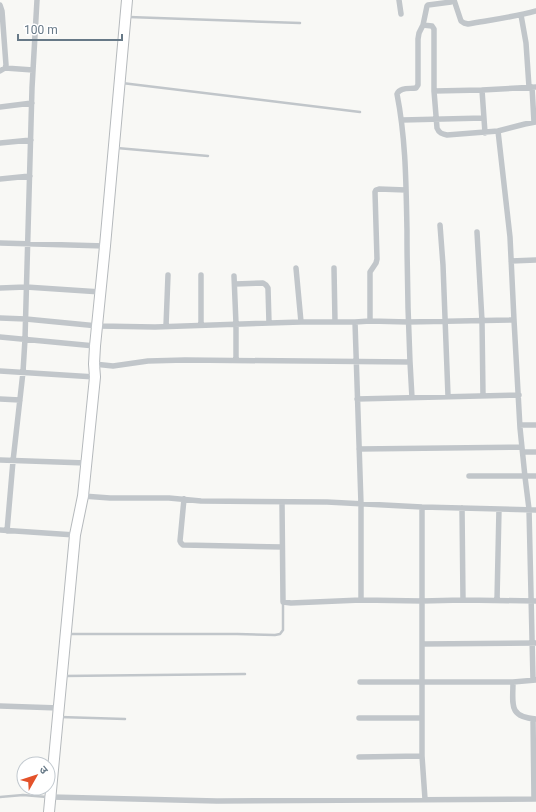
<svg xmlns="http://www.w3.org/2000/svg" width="536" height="812" viewBox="0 0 536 812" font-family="Roboto,'Noto Sans Devanagari',sans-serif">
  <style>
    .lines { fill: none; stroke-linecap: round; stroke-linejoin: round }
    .highway-casing { stroke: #b5b9bc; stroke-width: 12 }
    .lane { stroke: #c1c6ca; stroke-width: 2.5 }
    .street { stroke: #c1c6ca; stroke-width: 5.5 }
    .highway { stroke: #fff; stroke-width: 10 }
  </style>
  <rect width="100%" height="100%" fill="#f8f8f5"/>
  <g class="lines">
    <defs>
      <path id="highway" d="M 49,812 L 75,535 L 83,496 L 95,377 L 94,364 L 95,346 L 105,246 L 127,0"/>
    </defs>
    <!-- highway casing -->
    <use href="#highway" class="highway-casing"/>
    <!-- lane -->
    <path class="lane" d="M 129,17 L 300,23
      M 122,83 L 360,112
      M 117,148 L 208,156
      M 68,634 L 237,634 L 275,635 L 280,634 L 283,630 L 283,602
      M 64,676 L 245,674
      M 60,717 L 125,719
      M 0,797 L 23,795 L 47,797"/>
    <!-- street -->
    <path class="street" d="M 399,0 L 401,14
      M 454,0 L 461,21 L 464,23 L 468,24 C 491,20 514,17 536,11
      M 0,5 L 2,11 L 6,65 L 5,68 L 0,71
      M 521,15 L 526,43 L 529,87
      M 423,25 L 432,26 L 434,29 L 434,91 L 437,128 C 439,133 442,134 447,135 L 498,131 L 525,124 L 536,122
      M 5,68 L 33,70
      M 532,87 L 534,122
      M 482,90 L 485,133
      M 434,91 L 482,90 L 536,87
      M 0,107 L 32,103
      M 402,120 L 484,118
      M 498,131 L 510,237 L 514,320 L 520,428 L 525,477 L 529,509 L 533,680
      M 0,143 L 31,140
      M 0,179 L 30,176
      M 440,225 L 443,265 L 448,396
      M 477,232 L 482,321 L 483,396
      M 0,243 L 105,246
      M 511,261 L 536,260
      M 296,268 L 301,322
      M 334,268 L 335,322
      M 201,275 L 201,325
      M 234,276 L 236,324 L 236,360
      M 235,284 L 263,283 L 266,285 L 268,288 L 269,323
      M 0,288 L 26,287 L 101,292
      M 0,318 L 26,319 L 98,326 L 155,327 L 301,322 L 355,322 L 370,321 L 408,322 L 514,320
      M 370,321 L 370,272 L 376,263 L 377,259 L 375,192 L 376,190 L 379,189 L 406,190
      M 166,326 L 168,275
      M 0,337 L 95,346
      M 410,362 C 408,318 407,275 407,231 C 406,184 406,140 397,94 C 400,87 409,89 416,88 L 418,85 L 418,39 L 419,33 L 423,25 L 427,6 L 428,5 L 451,2 L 454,0
      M 94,364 L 113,366 L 148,361 L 185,360 L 410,362 L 412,398
      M 0,371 L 95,377
      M 0,399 L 20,400
      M 357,399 L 519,395
      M 520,425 L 536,425
      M 359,449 L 522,447
      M 523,452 L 536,452
      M 0,460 L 86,463
      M 469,476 L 536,476
      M 83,496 L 110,498 L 169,498 L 201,501 L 327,502 L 422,507 L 536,510
      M 184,499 L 180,541 L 181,543 L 183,545 L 282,547
      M 282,502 L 283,602 L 291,603 L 361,600 L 361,504 L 355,322
      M 422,507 L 422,756 L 425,799
      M 462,508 L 463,600
      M 0,530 L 75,535
      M 7,531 L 13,461 L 23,372 L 25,339 L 32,88 L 37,0
      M 361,600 L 422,601 L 463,600 L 536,601
      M 497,600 L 499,509
      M 422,644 L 536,643
      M 360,682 L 513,682 L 536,680
      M 513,682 C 513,704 508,717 536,719
      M 0,706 L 59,708
      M 359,718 L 422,718
      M 533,719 L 534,799
      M 359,757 L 422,756
      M 51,797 L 217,801 L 536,799"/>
    <!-- highway -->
    <use href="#highway" class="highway"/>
  </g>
  <!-- north arrow -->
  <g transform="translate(36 776) rotate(51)"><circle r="19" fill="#ffffff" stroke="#c2c9cf"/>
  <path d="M0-3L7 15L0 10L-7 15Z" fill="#e4522a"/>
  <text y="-6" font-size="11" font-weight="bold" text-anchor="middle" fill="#677987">उ</text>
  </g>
  <!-- scale -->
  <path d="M18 34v6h104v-6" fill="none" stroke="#677987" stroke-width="2"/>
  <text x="24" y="34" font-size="12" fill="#677987" stroke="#ffffff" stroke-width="3" paint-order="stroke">100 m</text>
</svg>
